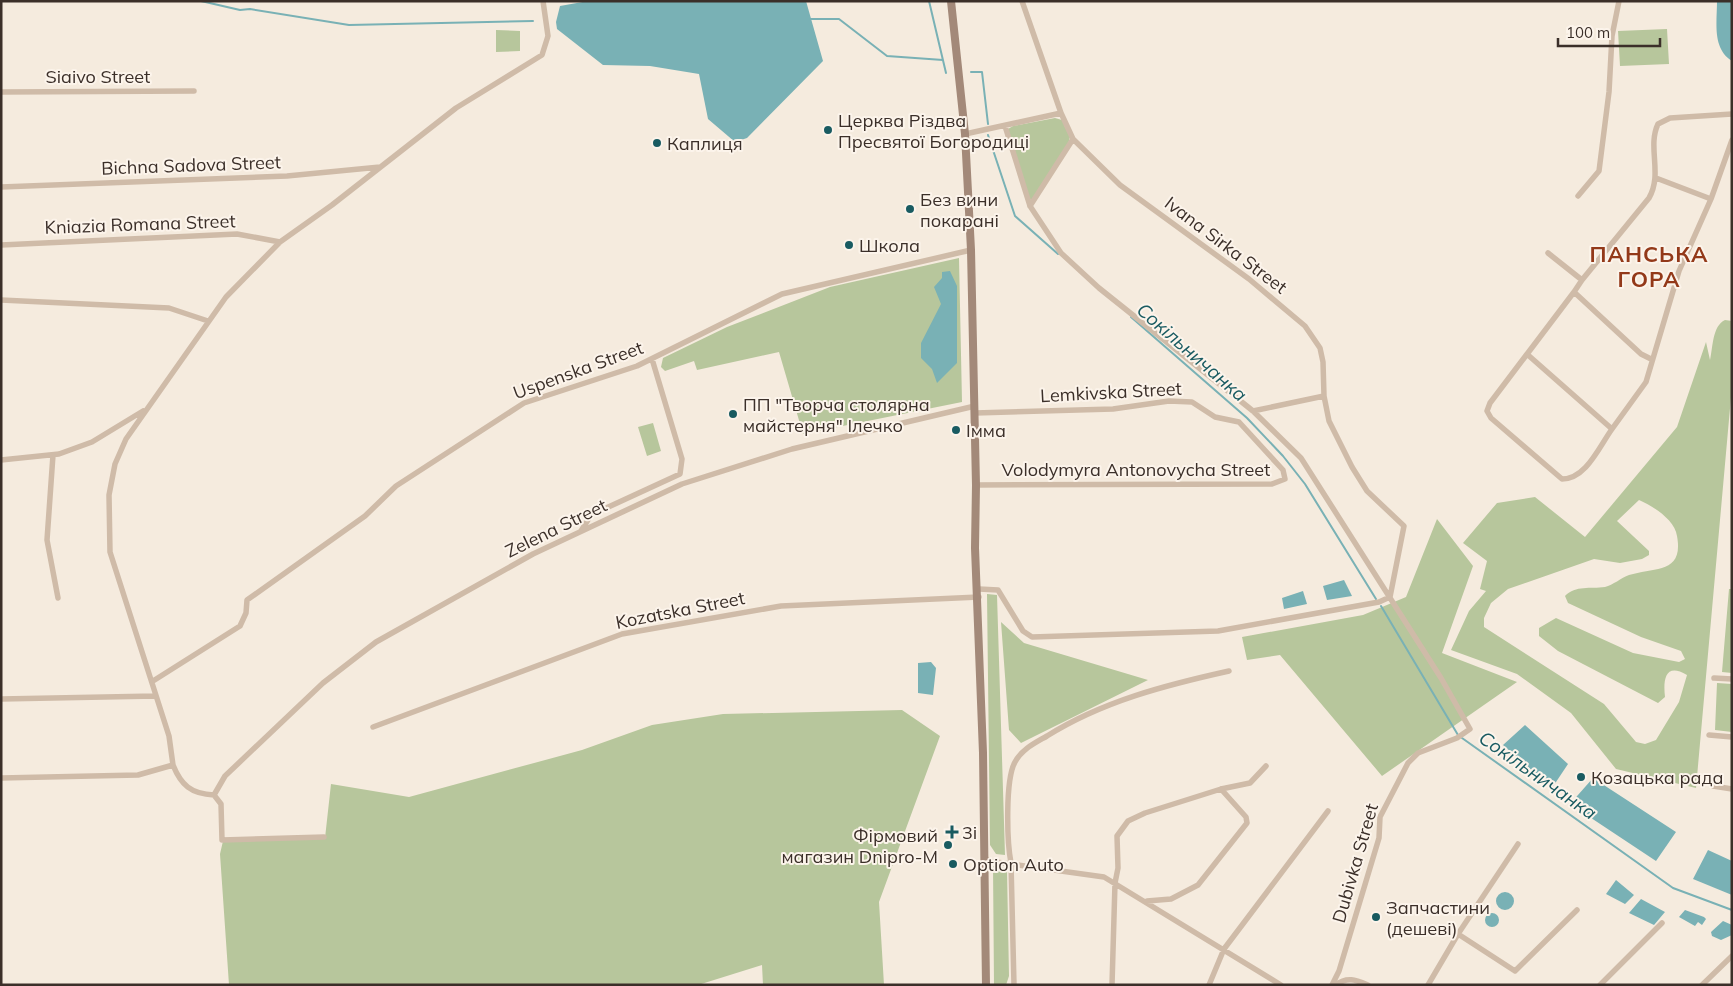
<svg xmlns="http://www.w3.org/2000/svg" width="1733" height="986" viewBox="0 0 1733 986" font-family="Mulish,sans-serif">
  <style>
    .green { fill: #b7c69c; fill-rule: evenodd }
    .water { fill: #79b1b5 }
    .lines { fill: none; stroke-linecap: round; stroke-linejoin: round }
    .stream { stroke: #79b1b5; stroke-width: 2 }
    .street { stroke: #cfbba8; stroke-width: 5.5 }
    .secondary { stroke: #a38979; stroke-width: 8 }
    .poi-dot { fill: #195b61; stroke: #fcf4eb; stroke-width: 2 }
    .labels { text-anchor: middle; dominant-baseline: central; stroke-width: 4; stroke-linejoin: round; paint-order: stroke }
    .street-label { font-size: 18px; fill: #3b2f29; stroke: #fcf4eb }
    .poi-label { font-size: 18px; fill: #3b2f29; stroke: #fcf4eb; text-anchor: start }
    .water-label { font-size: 19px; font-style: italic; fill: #195b61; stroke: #fcf4eb }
    .district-label { font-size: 22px; font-weight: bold; letter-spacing: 1px; fill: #933919; stroke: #fcf4eb }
  </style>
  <rect width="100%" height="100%" fill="#f5ebde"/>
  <!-- green -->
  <path class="green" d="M 1667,29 L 1669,64 L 1620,66 L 1618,31 Z
    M 496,30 L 520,31 L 520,51 L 496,52 Z
    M 1055,118 L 1062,120 L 1070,137 L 1068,145 L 1033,199 L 1029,200 L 1008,129 L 1013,126 Z
    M 959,258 L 962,402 L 803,434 L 779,352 L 697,370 L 694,361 L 665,371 L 661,367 L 663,358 L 727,327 L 830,287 Z
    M 1725,320 L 1732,321 L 1732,386 L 1696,788 L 1616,769 L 1571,713 L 1517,674 L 1451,650 L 1469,611 L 1486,591 L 1480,589 L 1487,561 L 1463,543 L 1497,503 L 1535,497 L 1585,537 L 1677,427 L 1706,342 L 1710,360 C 1713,348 1712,326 1725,320 ZM 1639,500 C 1653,506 1675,520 1677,536 C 1684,574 1654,567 1629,575 C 1621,578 1613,585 1605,587 C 1590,589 1576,585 1565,596 L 1568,603 L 1641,637 L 1681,651 L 1685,659 L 1679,662 L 1633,653 L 1556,618 L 1539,628 L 1539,636 L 1558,651 L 1658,703 L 1665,697 C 1663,680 1665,662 1687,675 L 1679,702 L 1656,740 L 1645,744 L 1636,742 L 1604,704 L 1484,627 L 1484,618 L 1491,603 L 1508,589 L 1594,559 L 1620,563 L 1642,559 L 1649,555 L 1649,551 L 1617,521 Z
    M 653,423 L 661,451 L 647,456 L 638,427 Z
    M 1437,519 L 1473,566 L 1442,653 L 1517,682 L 1382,776 L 1280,655 L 1247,660 L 1242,637 L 1363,615 L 1406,597 Z
    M 1729,589 L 1732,589 L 1732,673 L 1722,672 Z
    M 987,594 L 997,595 L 1005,855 L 996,854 L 990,845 Z
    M 1001,622 L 1024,643 L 1148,680 L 1021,743 L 1009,730 Z
    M 1717,683 L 1732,684 L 1732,732 L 1715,730 Z
    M 902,710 L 940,736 L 879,902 L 884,985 L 763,985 L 762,965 L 698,985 L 229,985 L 220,854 L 223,841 L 325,838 L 331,784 L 409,797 L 582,750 L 652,725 L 723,714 Z
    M 1000,865 L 1007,871 L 1009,976 L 1006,985 L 994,985 L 993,866 Z"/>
  <!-- water -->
  <path class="water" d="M 588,1 L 806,1 L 823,61 L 747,138 L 735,142 L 708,119 L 699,74 L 650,66 L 603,65 L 557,29 L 556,22 L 560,6 Z
    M 1717,1 L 1732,1 L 1732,61 C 1712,48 1717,23 1717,1 Z
    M 950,271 L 957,286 L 957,363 L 937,383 L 932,369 L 921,358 L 921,343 L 941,304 L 934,287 L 942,278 L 942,272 Z
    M 1344,580 L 1352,596 L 1327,600 L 1323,586 Z
    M 1303,591 L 1307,604 L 1284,609 L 1282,598 Z
    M 931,662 L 936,668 L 933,695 L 918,693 L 918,663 Z
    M 1525,725 L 1568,764 L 1552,788 L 1503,745 Z
    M 1593,778 L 1676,832 L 1656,861 L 1570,804 Z
    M 1708,850 L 1732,861 L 1732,895 L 1693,879 Z
    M 1616,880 L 1634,895 L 1625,904 L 1606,894 Z
    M1496 901a9 9 0 1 1 18 0a9 9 0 1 1-18 0Z
    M 1641,899 L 1665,912 L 1654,925 L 1629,913 Z
    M 1685,910 L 1704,917 L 1706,919 L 1702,925 L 1698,922 L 1695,926 L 1679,917 Z
    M1485 920a7 7 0 1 1 14 0a7 7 0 1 1-14 0Z
    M 1723,921 L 1732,925 L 1732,935 L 1721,940 L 1712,936 L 1711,932 Z"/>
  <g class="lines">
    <!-- stream -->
    <path class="stream" d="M 201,1 L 240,10 L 250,9 L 349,25 L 533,21
      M 929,1 L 946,73
      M 810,19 L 839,19 L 887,56 L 943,60
      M 971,72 L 982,72 L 988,124
      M 988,135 L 1015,216 L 1058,254
      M 1131,317 L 1247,418 L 1283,456 L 1305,484 L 1376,599
      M 1381,606 L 1458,735
      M 1462,738 L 1673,888 L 1732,910"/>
    <!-- street -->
    <path class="street" d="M 1022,1 L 1061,113 L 1073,139 L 1120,185 L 1249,279 L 1305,326 L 1320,348 L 1323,362 L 1324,396 L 1329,421 L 1352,467 L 1367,491 L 1404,526 L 1390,597
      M 1,92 L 194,91
      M 1005,126 L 1030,206 L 1061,253 L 1099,288 L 1253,411 L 1301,458 L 1441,678 L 1470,729 L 1457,738 L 1418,753 L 1408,763 L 1380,817 L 1379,838 L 1339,971 L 1332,985
      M 965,134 L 1061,113
      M 1656,178 L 1711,199
      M 1,187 L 287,176 L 380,167
      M 1578,196 L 1599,171 L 1609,92 L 1612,36 L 1619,1
      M 1030,206 L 1073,139
      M 1,245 L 237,234 L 280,242
      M 1548,253 L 1582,280 L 1574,292 L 1641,354 L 1651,359
      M 1582,280 L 1649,198 C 1663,174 1647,147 1658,124 L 1670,118 L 1732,114
      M 1574,292 L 1490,403 L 1487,411 L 1491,418 L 1562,479 C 1586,479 1599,447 1612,429
      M 1,300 L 169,308 L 208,321
      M 1528,355 L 1612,429 L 1646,382 L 1679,271 L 1711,199 L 1732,140
      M 1253,411 L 1324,396
      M 975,413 L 1113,409 L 1169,401 L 1192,402 L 1215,417 L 1239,422 L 1283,470 L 1285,479 L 1272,484 L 976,485
      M 53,455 L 47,540 L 58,598
      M 1,460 L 59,454 L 92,442 L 143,411
      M 581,531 L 591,515 L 680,474 L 682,459 L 652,359
      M 979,589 L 998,590 L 1023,631 L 1032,637 L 1218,631 L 1379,602 L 1390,597
      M 1714,678 L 1732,679
      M 153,681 L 240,626 L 246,613 L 247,600 L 365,516 L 396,486 L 524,403 L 637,366 L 782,294 L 971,250
      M 1,699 L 156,696
      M 373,727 L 622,634 L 781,606 L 979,597
      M 1709,735 L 1732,737
      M 173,765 L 169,736 L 110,552 L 109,495 L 115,464 L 126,439 L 226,297 L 280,242 L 332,205 L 456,108 L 542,55 L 548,36 L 543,1
      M 1,778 L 138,775 L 173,765 C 181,785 191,794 214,795
      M 1713,786 L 1732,789
      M 214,795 L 225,776 L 323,683 L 376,642 L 533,554 L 682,484 L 792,449 L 975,406
      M 214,795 L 221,804 L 222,840 L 324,837
      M 985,858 L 989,861 L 1104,877 L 1281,985
      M 1147,901 L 1171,899 L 1198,885 L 1247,823 L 1246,817 L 1221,789
      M 1458,934 L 1518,844
      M 1014,985 L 1011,863 C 1007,842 1005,780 1015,762 C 1022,749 1035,743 1047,736 C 1103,701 1166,685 1229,671
      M 1112,985 L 1115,883 L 1118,868 L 1117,836 L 1128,821 L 1145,813 L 1221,789 L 1250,783 L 1266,766
      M 1209,985 L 1224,949 L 1328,811
      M 1336,985 C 1347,976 1356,980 1368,985
      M 1428,985 L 1458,934 L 1515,971 L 1577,910
      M 1600,985 L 1662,923
      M 1702,985 L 1732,956"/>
    <!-- secondary -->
    <path class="secondary" d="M 951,1 L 965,134 L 971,250 L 976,485 L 975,548 L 983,753 L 986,985"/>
  </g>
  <!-- markers -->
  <g class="poi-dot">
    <circle cx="828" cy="130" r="5"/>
    <circle cx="657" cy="143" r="5"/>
    <circle cx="910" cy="209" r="5"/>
    <circle cx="849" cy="245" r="5"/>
    <circle cx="733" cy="414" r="5"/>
    <circle cx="956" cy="430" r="5"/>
    <circle cx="1581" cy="777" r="5"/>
    <path d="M949.5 824.5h5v5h5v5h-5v5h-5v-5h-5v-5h5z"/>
    <circle cx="948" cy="845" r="5"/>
    <circle cx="953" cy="864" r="5"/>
    <circle cx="1376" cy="917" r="5"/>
  </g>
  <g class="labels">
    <!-- street labels -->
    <g class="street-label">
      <text x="98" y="76">Siaivo Street</text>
      <text transform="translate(191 165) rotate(-2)">Bichna Sadova Street</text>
      <text transform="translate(140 224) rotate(-2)">Kniazia Romana Street</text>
      <text transform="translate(1226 245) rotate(37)">Ivana Sirka Street</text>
      <text transform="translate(578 370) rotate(-20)">Uspenska Street</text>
      <text transform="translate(1111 392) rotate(-3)">Lemkivska Street</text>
      <text x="1136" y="469">Volodymyra Antonovycha Street</text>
      <text transform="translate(556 528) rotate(-26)">Zelena Street</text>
      <text transform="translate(680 610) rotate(-11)">Kozatska Street</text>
      <text transform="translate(1355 863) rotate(-74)">Dubivka Street</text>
    </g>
    <!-- poi labels -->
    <g class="poi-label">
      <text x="838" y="120">Церква Різдва<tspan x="838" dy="21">Пресвятої Богородиці</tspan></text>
      <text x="667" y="143">Каплиця</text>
      <text x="920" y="199">Без вини<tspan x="920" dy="21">покарані</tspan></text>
      <text x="859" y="245">Школа</text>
      <text x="743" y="404">ПП "Творча столярна<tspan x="743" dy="21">майстерня" Ілечко</tspan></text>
      <text x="966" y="430">Імма</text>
      <text x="1591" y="777">Козацька рада</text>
      <text x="962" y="832">3і</text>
      <text x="938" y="835" text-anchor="end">Фірмовий<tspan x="938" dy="21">магазин Dnipro-M</tspan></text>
      <text x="963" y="864">Option Auto</text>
      <text x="1386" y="907">Запчастини<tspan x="1386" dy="21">(дешеві)</tspan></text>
    </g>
    <!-- water labels -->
    <g class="water-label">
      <text transform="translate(1192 352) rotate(41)">Сокільничанка</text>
      <text transform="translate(1538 775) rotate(35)">Сокільничанка</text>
    </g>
    <!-- district labels -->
    <g class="district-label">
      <text x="1649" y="254">ПАНСЬКА<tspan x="1649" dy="25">ГОРА</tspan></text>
    </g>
  </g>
  <!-- border -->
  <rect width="1733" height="986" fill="none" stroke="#3b2f29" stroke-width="5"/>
  <!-- scale -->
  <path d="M1558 38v8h102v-8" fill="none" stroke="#3b2f29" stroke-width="2.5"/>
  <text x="1566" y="38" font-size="15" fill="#3b2f29" stroke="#fcf4eb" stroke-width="4" paint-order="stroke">100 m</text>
</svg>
